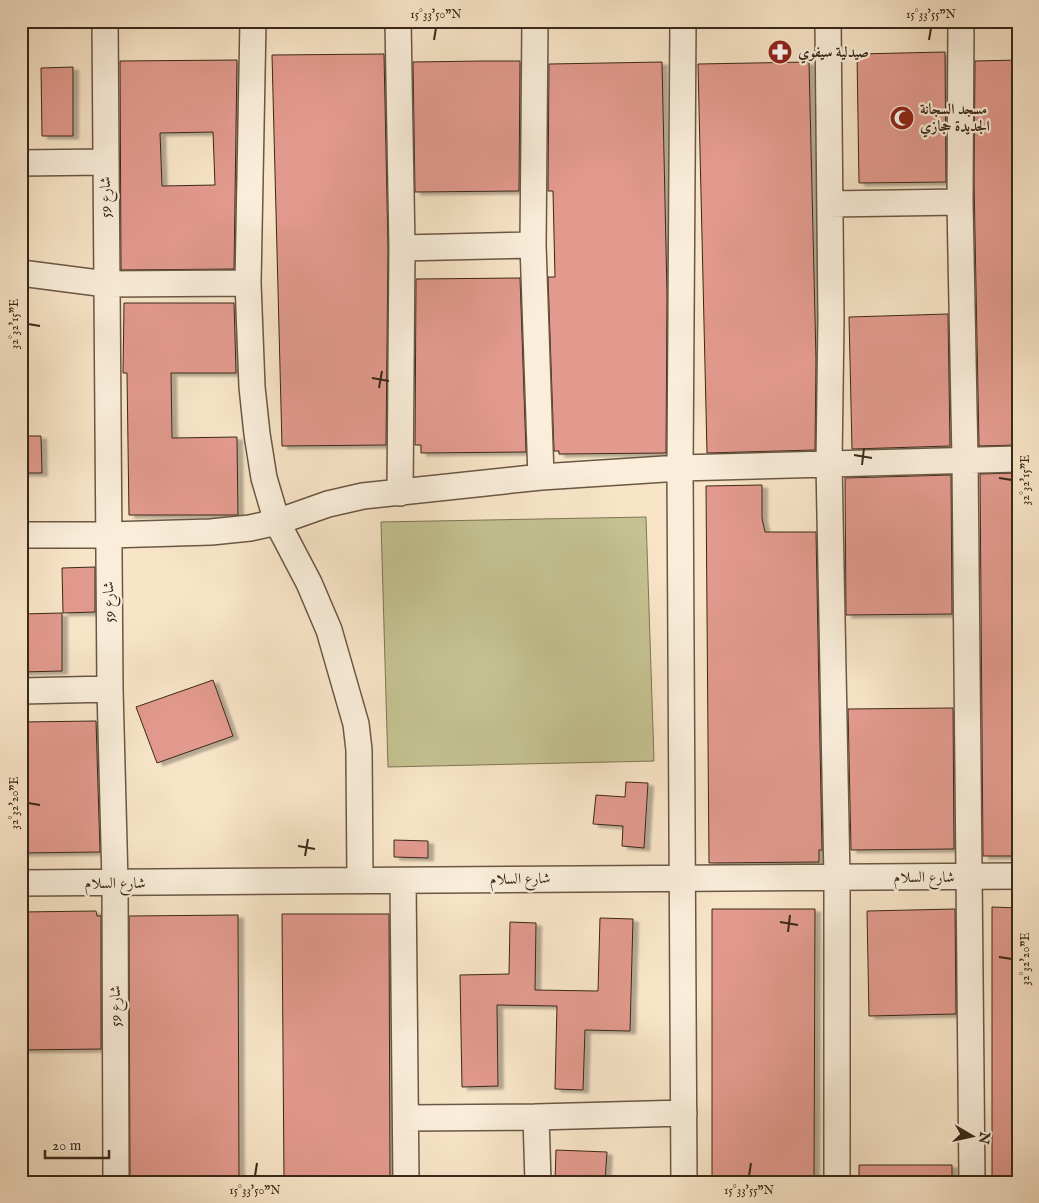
<svg xmlns="http://www.w3.org/2000/svg" width="1039" height="1203" viewBox="0 0 1039 1203" font-family="'IM FELL English',Amiri,serif">
  <style>
    .green { fill: #c4c291; stroke: #7f7554 }
    .building { fill: #e29a8e; stroke: #3a2818; fill-rule: evenodd; filter: url(#shadow) }
    .lines { fill: none; stroke-linecap: round; stroke-linejoin: round }
    .minor-casing { stroke: #6a5744; stroke-width: 28 }
    .minor { stroke: #faeedb; stroke-width: 25 }
    .ticks { fill: none; stroke: #3a2818; stroke-width: 2 }
    .labels { text-anchor: middle; dominant-baseline: central; stroke-width: 4.5; stroke-linejoin: round; paint-order: stroke }
    .poi-label { font-size: 15px; font-weight: bold; fill: #3a2818; stroke: #faeedb; text-anchor: start }
    .street-label { font-size: 15px; fill: #3a2818; stroke: #faeedb }
    .neatline { fill: none; stroke: #3a2818; stroke-width: 2 }
    .ticks-label { font-size: 12px; text-anchor: middle; fill: #3a2818 }
  </style>
  <defs>
    <filter id="shadow"><feDropShadow dx="5.5" dy="3" stdDeviation="1" flood-color="#0004"/></filter>
  </defs>
  <rect width="100%" height="100%" fill="#f8e5c8"/>
  <filter id="stains"><feTurbulence type="fractalNoise" baseFrequency=".004" numOctaves="4"/><feColorMatrix values="0 0 0 0 .2 0 0 0 0 .09 0 0 0 0 .02 0 0 0 .5 -.17"/></filter>
  <radialGradient id="worn" r=".72"><stop offset=".6" stop-color="#630" stop-opacity="0"/><stop offset="1" stop-color="#630" stop-opacity=".3"/></radialGradient>
  <!-- green -->
  <path class="green" d="M 646,517 L 654,761 L 388,767 L 381,522 Z"/>
  <!-- building -->
  <path class="building" d="M 945,52 L 946,182 L 859,183 L 857,54 Z
    M 384,54 L 388,248 L 386,445 L 282,446 L 272,55 Z
    M 237,60 L 234,269 L 121,270 L 120,61 ZM 213,132 L 215,185 L 162,186 L 160,133 Z
    M 1018,60 L 1018,445 L 979,446 L 974,181 L 975,61 Z
    M 484,61 L 520,61 L 519,191 L 415,192 L 413,62 Z
    M 662,62 L 667,294 L 666,453 L 559,454 L 559,451 L 554,451 L 548,277 L 555,277 L 553,191 L 548,191 L 549,64 Z
    M 809,62 L 816,360 L 815,450 L 707,453 L 698,64 Z
    M 73,67 L 73,136 L 42,136 L 41,68 Z
    M 520,278 L 526,452 L 421,453 L 421,445 L 415,445 L 416,279 Z
    M 124,303 L 234,303 L 236,373 L 171,373 L 172,438 L 237,437 L 238,515 L 129,515 L 127,373 L 123,373 Z
    M 948,314 L 950,446 L 852,449 L 849,317 Z
    M 21,436 L 41,436 L 42,473 L 21,473 Z
    M 1018,473 L 1018,856 L 983,856 L 980,474 Z
    M 951,475 L 952,614 L 846,615 L 845,478 Z
    M 762,485 L 762,518 L 765,532 L 816,532 L 822,850 L 819,850 L 819,862 L 709,863 L 706,486 Z
    M 95,567 L 95,612 L 63,613 L 62,568 Z
    M 62,613 L 62,671 L 21,672 L 21,614 Z
    M 213,680 L 233,736 L 157,763 L 136,707 Z
    M 953,708 L 954,849 L 851,850 L 848,709 Z
    M 96,721 L 100,852 L 21,853 L 21,722 Z
    M 626,782 L 648,783 L 644,848 L 622,846 L 623,826 L 593,824 L 596,795 L 625,797 Z
    M 394,840 L 428,841 L 428,858 L 394,857 Z
    M 992,907 L 1018,908 L 1018,1182 L 992,1182 Z
    M 712,909 L 815,909 L 814,1182 L 712,1182 Z
    M 955,909 L 956,1014 L 869,1016 L 867,911 Z
    M 96,911 L 97,916 L 101,916 L 101,1049 L 21,1050 L 21,912 Z
    M 282,914 L 389,914 L 390,1182 L 284,1182 Z
    M 238,915 L 239,1182 L 130,1182 L 129,916 Z
    M 600,918 L 633,919 L 630,1031 L 585,1030 L 583,1090 L 555,1089 L 557,1006 L 497,1005 L 498,1086 L 462,1087 L 460,975 L 509,974 L 510,922 L 536,923 L 535,990 L 598,991 Z
    M 556,1150 L 607,1152 L 605,1182 L 555,1182 Z
    M 859,1165 L 952,1165 L 952,1182 L 859,1182 Z"/>
  <g class="lines">
    <defs>
      <path id="minor" d="M 105,21 L 110,689 L 115,883 L 116,1182
        M 253,21 L 248,283 L 252,387 L 257,434 L 264,478 L 277,522 L 309,583 L 329,630 L 356,724 L 359,750 L 360,881
        M 398,21 L 402,248 L 400,493
        M 535,21 L 533,245 L 541,477
        M 683,21 L 680,468 L 684,1182
        M 828,21 L 831,318 L 829,463 L 837,878 L 837,1182
        M 961,21 L 960,202 L 965,460 L 972,1182
        M 21,163 L 105,162
        M 830,204 L 960,202
        M 402,248 L 533,245
        M 21,273 L 106,284 L 248,283
        M 21,535 L 109,535 L 211,532 L 250,528 L 277,522 L 328,504 L 363,496 L 541,477 L 680,468 L 1018,459
        M 21,691 L 110,689
        M 403,881 L 406,1182
        M 21,883 L 1018,876
        M 536,1117 L 538,1182
        M 406,1118 L 536,1117 L 684,1113"/>
    </defs>
    <!-- minor casing -->
    <use href="#minor" class="minor-casing"/>
    <!-- minor -->
    <use href="#minor" class="minor"/>
  </g>
  <!-- ticks -->
  <path class="ticks" d="M 434,40 L 436,28M 929,40 L 931,28M 28,324 L 40,326M 372,378 L 389,381M 379,388 L 382,371M 854,455 L 872,458M 862,465 L 864,448M 999,478 L 1012,480M 28,803 L 40,805M 298,846 L 315,849M 305,856 L 308,839M 780,922 L 798,925M 788,932 L 790,915M 999,957 L 1012,959M 255,1176 L 257,1163M 749,1176 L 751,1163"/>
  <!-- icons -->
  <defs>
    <symbol id="pharmacy-disc" viewBox="-11 -11 22 22"><circle r="9.5" fill="#8f2418" stroke="#faeedb"/><path d="M-2-6h4v4h4v4h-4v4h-4v-4h-4v-4h4Z" fill="#fff"/></symbol>
    <symbol id="mosque-disc" viewBox="-11 -11 22 22"><circle r="9.5" fill="#8f2418" stroke="#faeedb"/><path d="M3.5-4.9A6 6 0 1 0 3.5 4.9A5 5 0 1 1 3.5-4.9Z" fill="#fff"/></symbol>
  </defs>
  <g fill-rule="evenodd">
    <use href="#pharmacy-disc" x="766" y="38" width="28" height="28"/>
    <use href="#mosque-disc" x="888" y="104" width="28" height="28"/>
  </g>
  <g class="labels">
    <!-- poi labels -->
    <g class="poi-label">
      <text x="798" y="52">صيدلية سيفوي</text>
      <text x="920" y="109">مسجد السجانة<tspan x="920" dy="17">الجديدة حجازي</tspan></text>
    </g>
    <!-- street labels -->
    <g class="street-label">
      <text transform="translate(105 197) rotate(-90)">شارع 59</text>
      <text transform="translate(109 602) rotate(-91)">شارع 59</text>
      <text x="924" y="877">شارع السلام</text>
      <text transform="translate(520 879) rotate(-1)">شارع السلام</text>
      <text x="115" y="883">شارع السلام</text>
      <text transform="translate(115 1006) rotate(-90)">شارع 59</text>
    </g>
  </g>
  <!-- margin -->
  <rect width="1039" height="1203" fill="none" stroke="#f8e5c8" stroke-width="55"/>
  <!-- north arrow -->
  <g transform="translate(972 1136) rotate(99)" stroke="#faeedb" stroke-width="4" paint-order="stroke">
  <path d="M0-4L9 19L0 12L-9 19Z" fill="#3a2818"/>
  <text y="-8" font-size="14" font-weight="bold" text-anchor="middle" fill="#3a2818">N</text>
  </g>
  <!-- scale -->
  <path d="M45 1150v8h64v-8" fill="none" stroke="#3a2818" stroke-width="2.5"/>
  <text x="52" y="1150" font-size="15" fill="#3a2818" stroke="#faeedb" stroke-width="4" paint-order="stroke">20 m</text>
  <rect x="28" y="28" width="984" height="1148" class="neatline"/>
  <g class="ticks-label">
    <text x="436" y="18">15°33'50"N</text>
    <text x="931" y="18">15°33'55"N</text>
    <text transform="translate(14 324) rotate(-90)" y="4">32°32'15"E</text>
    <text transform="translate(1025 480) rotate(-90)" y="4">32°32'15"E</text>
    <text transform="translate(14 803) rotate(-90)" y="4">32°32'20"E</text>
    <text transform="translate(1025 959) rotate(-90)" y="4">32°32'20"E</text>
    <text x="255" y="1194">15°33'50"N</text>
    <text x="749" y="1194">15°33'55"N</text>
  </g>
  <rect width="100%" height="100%" filter="url(#stains)"/>
  <rect width="100%" height="100%" fill="url(#worn)"/>
</svg>
